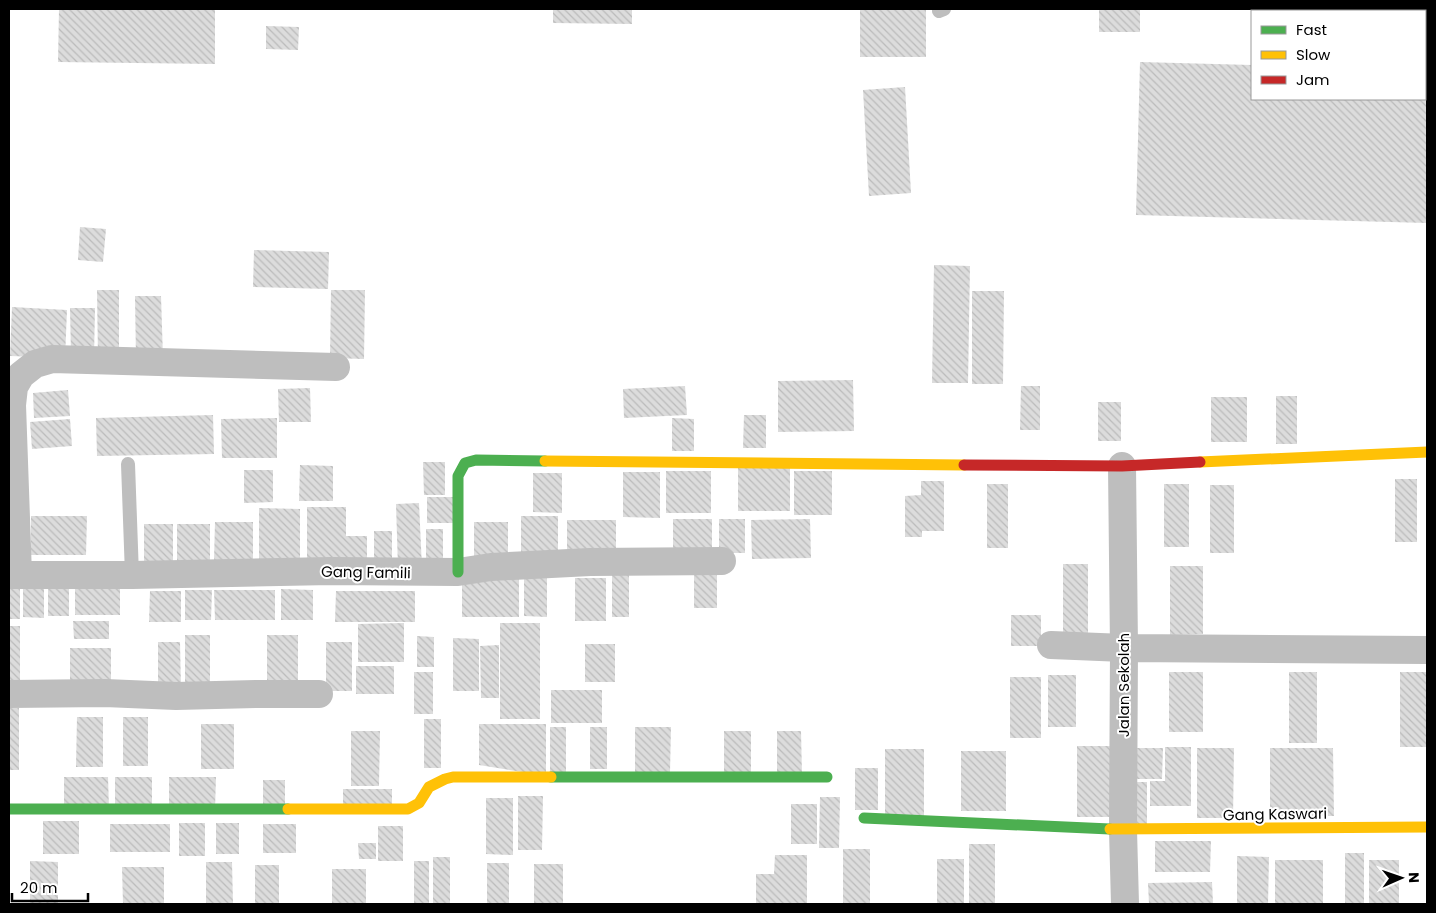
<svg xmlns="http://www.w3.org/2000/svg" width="1436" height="913" viewBox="0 0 1436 913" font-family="Poppins,sans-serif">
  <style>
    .building { fill: url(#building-back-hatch) }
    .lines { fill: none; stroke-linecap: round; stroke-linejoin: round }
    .lane { stroke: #bebebe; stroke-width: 14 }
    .street { stroke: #bebebe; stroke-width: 28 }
    .fast { stroke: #4caf50; stroke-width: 11 }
    .slow { stroke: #ffc107; stroke-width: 11 }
    .jam { stroke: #c62828; stroke-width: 11 }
    .labels { text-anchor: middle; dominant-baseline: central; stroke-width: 4; stroke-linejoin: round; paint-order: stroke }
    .street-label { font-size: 15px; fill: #000; stroke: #fff }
  </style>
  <defs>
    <pattern id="building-back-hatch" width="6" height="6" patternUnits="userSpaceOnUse" patternTransform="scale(1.25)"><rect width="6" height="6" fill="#dcdcdc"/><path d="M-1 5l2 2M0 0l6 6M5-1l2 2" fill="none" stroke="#bbb"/></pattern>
  </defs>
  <rect width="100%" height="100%" fill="#fff"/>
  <!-- building -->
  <path class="building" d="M 59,9 L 215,9 L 215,64 L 58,62 Z
    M 553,9 L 632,9 L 632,24 L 553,23 Z
    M 860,9 L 926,9 L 926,57 L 860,57 Z
    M 1099,9 L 1140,9 L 1140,32 L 1099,32 Z
    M 266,26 L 299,27 L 298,50 L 266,49 Z
    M 1140,62 L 1252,65 L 1252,99 L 1425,99 L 1425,70 L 1427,70 L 1427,223 L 1136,215 Z
    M 905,87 L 911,193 L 869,196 L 863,90 Z
    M 80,227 L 106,229 L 103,262 L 78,260 Z
    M 254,250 L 329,252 L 328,289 L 253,287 Z
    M 934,265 L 970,266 L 968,383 L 932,383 Z
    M 97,290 L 119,290 L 119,358 L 98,359 Z
    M 331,290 L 365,290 L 364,359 L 330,358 Z
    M 972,291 L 1004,291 L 1003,384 L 972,384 Z
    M 135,296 L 161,296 L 163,358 L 136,359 Z
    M 12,307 L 67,310 L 65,358 L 10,356 Z
    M 70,308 L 95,308 L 94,357 L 71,356 Z
    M 853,380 L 854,431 L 778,432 L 778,381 Z
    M 685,386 L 687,415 L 624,418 L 623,389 Z
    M 1021,386 L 1040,386 L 1040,430 L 1020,430 Z
    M 310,388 L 311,422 L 279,422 L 278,389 Z
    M 68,390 L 70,416 L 34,418 L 33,393 Z
    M 1276,396 L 1297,396 L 1297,444 L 1276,444 Z
    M 1211,397 L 1247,397 L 1247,442 L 1211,442 Z
    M 1098,402 L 1121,402 L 1121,441 L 1098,441 Z
    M 213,415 L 214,454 L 97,456 L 96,418 Z
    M 744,415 L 766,415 L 766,448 L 743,448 Z
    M 277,418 L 277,458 L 222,458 L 221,419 Z
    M 672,418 L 694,419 L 694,451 L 672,451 Z
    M 70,419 L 72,446 L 32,449 L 30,422 Z
    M 423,462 L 445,462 L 445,495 L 424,495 Z
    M 300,465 L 333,466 L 333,501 L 299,501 Z
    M 738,467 L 790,468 L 790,511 L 738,511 Z
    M 244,470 L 273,470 L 273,502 L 244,503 Z
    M 666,471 L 711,471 L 711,513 L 666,513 Z
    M 794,471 L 832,471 L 832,515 L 794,515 Z
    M 623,472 L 660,472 L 660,518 L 623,517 Z
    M 533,473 L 562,473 L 562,513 L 533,512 Z
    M 1395,479 L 1417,479 L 1417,542 L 1395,542 Z
    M 921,481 L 944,481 L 944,531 L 922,531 L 922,537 L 905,537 L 905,496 L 921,495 Z
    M 987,484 L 1008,484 L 1008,548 L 987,548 Z
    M 1164,484 L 1189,484 L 1189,547 L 1164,547 Z
    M 1210,485 L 1234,485 L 1234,553 L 1210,553 Z
    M 427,497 L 454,497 L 453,523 L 427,523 Z
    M 419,503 L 422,568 L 398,568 L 396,504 Z
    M 307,507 L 346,507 L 346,536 L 367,536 L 367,564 L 307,564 Z
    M 259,508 L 300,509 L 300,562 L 259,562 Z
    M 31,516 L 87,516 L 86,555 L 31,555 Z
    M 521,516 L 558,516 L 558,557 L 521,557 Z
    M 673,519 L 712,519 L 712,551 L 673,552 Z
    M 719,519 L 745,519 L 745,553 L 719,553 Z
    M 810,519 L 811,558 L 752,559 L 751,520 Z
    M 567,520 L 616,520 L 616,556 L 567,557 Z
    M 215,522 L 253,522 L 253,561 L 214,560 Z
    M 474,522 L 508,522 L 508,559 L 474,559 Z
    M 144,524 L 173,524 L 173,562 L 144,562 Z
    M 177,524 L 210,524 L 210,562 L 177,562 Z
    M 426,529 L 443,529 L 443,563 L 426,563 Z
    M 374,531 L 392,531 L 392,566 L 374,566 Z
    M 1063,564 L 1088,564 L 1088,635 L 1063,635 Z
    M 1170,566 L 1203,566 L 1203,634 L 1170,635 Z
    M 612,571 L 629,572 L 629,617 L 612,617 Z
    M 694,573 L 717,573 L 717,608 L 694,608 Z
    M 462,578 L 519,578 L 519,617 L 462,617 Z
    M 524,578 L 547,578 L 547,617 L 524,616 Z
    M 575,578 L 606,578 L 606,621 L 575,621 Z
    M 75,588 L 120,588 L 120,615 L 75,615 Z
    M 9,589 L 20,589 L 20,619 L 9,619 Z
    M 23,589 L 44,589 L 44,618 L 23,617 Z
    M 48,589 L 69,589 L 69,616 L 48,616 Z
    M 281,589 L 313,590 L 313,620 L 281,620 Z
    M 185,590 L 212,590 L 211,620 L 185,620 Z
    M 214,590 L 275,590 L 275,620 L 215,620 Z
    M 150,591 L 181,591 L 181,622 L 149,622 Z
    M 336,591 L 415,591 L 415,622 L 335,622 Z
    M 1011,615 L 1041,615 L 1041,646 L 1011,646 Z
    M 73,621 L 109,621 L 109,639 L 74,639 Z
    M 404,623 L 404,662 L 358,662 L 358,624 Z
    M 500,623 L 540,623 L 540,719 L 500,719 Z
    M 9,626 L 20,626 L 20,688 L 9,688 Z
    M 185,635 L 210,635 L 210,691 L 185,691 Z
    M 267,635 L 298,635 L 298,688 L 267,687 Z
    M 417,636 L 434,637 L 434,667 L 417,667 Z
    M 453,638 L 479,639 L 479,691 L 453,691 Z
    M 158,642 L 180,642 L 181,689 L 158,689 Z
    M 326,642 L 352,642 L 352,691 L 326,691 Z
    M 585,644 L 615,644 L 615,682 L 585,682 Z
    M 499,645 L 499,698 L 481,698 L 480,646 Z
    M 70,648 L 111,648 L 111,683 L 70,683 Z
    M 356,666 L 394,666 L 394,694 L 356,694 Z
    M 414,672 L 433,672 L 433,714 L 414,714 Z
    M 1169,672 L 1203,672 L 1203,732 L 1169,732 Z
    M 1289,672 L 1317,672 L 1317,743 L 1289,743 Z
    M 1400,672 L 1427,672 L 1427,747 L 1400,747 Z
    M 1048,675 L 1076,675 L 1076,727 L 1048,727 Z
    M 1010,677 L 1041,677 L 1041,738 L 1010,738 Z
    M 551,690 L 602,690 L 602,723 L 551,723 Z
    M 9,708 L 19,708 L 19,770 L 9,770 Z
    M 77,717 L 103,717 L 103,767 L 76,767 Z
    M 123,717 L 148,717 L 148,766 L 123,766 Z
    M 424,719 L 441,719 L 441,768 L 424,768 Z
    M 201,724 L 234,724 L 234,769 L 201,769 Z
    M 479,724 L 546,724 L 546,776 L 479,765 Z
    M 550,727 L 566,727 L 566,772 L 550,772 Z
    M 590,727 L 607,727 L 607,769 L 590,769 Z
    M 635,727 L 671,727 L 670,773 L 635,773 Z
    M 351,731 L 380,731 L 379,786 L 351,786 Z
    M 724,731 L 751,731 L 751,773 L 724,773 Z
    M 777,731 L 801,731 L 802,775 L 777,774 Z
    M 1077,746 L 1114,746 L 1114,817 L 1077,817 Z
    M 1165,747 L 1191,747 L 1191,806 L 1150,806 L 1150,781 L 1165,781 Z
    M 1126,748 L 1163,748 L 1162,779 L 1126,779 Z
    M 1197,748 L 1234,748 L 1233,818 L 1197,818 Z
    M 1270,748 L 1333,748 L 1334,816 L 1270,816 Z
    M 885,749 L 924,749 L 924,816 L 885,816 Z
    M 961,751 L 1006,751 L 1006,811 L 961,811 Z
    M 855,768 L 878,768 L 878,810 L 855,810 Z
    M 64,777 L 108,777 L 109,809 L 64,808 Z
    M 115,777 L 152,777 L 152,805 L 115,805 Z
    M 169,777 L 216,777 L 215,809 L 169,809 Z
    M 263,780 L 285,780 L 285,804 L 263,804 Z
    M 1125,782 L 1147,782 L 1147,828 L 1125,828 Z
    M 343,789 L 392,789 L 392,807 L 343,807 Z
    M 518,796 L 543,796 L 542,850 L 518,850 Z
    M 820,797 L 840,797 L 839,848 L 819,848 Z
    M 486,798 L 513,798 L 513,855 L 486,854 Z
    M 791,804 L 817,804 L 817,844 L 791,844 Z
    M 43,821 L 79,821 L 79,854 L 43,854 Z
    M 179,823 L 205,823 L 205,856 L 179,856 Z
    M 216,823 L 239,823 L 239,854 L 216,854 Z
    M 110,824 L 170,824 L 170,852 L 110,852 Z
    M 263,824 L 296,824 L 296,853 L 263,853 Z
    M 378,826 L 403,826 L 403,861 L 378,861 Z
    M 1155,841 L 1211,841 L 1210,872 L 1155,872 Z
    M 358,843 L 376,843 L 376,859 L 359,859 Z
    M 969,844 L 995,844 L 995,904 L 969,904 Z
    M 843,849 L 870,849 L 870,904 L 843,904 Z
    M 1345,853 L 1364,853 L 1364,904 L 1345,904 Z
    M 775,855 L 807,855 L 807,904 L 756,904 L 756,874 L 774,874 Z
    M 1237,856 L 1269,857 L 1268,904 L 1237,904 Z
    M 433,857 L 450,857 L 450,904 L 433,904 Z
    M 937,859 L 964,859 L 964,904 L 937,904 Z
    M 1275,860 L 1323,860 L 1323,904 L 1275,904 Z
    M 1369,860 L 1399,860 L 1399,904 L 1369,904 Z
    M 30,861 L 58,862 L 58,904 L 30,904 Z
    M 414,861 L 429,861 L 429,904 L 414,904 Z
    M 206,862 L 232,862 L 233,904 L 206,904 Z
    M 487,863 L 509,863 L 509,904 L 487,904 Z
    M 534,864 L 563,864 L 563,904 L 534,904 Z
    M 255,865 L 279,865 L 279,904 L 255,904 Z
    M 122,867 L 164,867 L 164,904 L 123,904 Z
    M 332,869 L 366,869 L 366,904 L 332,904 Z
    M 1212,882 L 1213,904 L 1149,904 L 1148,883 Z"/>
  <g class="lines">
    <!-- lane -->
    <path class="lane" d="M 939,11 L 944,9
      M 128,464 L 132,575"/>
    <!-- street -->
    <path class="street" d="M 1122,466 L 1124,648 L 1123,830 L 1125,904
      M 9,575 L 132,575 L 331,571 L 458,572 L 491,567 L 590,562 L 722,561
      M 18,575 L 12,405 L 14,387 L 21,375 L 35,364 L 52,359 L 336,367
      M 1051,645 L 1124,648 L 1427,650
      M 9,694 L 105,693 L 176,696 L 256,694 L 319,694"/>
    <!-- fast -->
    <path class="fast" d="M 458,572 L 458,476 L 465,463 L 476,460 L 545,461
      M 551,777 L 827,777
      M 9,809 L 288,809
      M 864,818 L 1110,829"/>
    <!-- slow -->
    <path class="slow" d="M 545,461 L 964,465
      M 1200,462 L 1427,452
      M 288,809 L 408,809 L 419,803 L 429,787 L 445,779 L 453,777 L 551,777
      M 1110,829 L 1427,827"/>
    <!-- jam -->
    <path class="jam" d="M 964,465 L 1122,466 L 1200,462"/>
  </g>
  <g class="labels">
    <!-- street labels -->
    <g class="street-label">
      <text transform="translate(366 572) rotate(1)">Gang Famili</text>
      <text transform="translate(1123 685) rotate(-90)">Jalan Sekolah</text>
      <text transform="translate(1275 814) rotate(-1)">Gang Kaswari</text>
    </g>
  </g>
  <!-- border -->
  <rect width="1436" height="913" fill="none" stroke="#000000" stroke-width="20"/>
  <!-- legend -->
  <rect x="1251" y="10" width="175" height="90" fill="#ffffff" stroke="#999999"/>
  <rect x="1261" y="26" width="25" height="8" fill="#4caf50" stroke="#999999"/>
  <text x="1296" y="35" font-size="15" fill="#000000">Fast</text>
  <rect x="1261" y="51" width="25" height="8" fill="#ffc107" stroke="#999999"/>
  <text x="1296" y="60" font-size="15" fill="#000000">Slow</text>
  <rect x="1261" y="76" width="25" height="8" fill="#c62828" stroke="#999999"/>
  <text x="1296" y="85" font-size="15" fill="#000000">Jam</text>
  <!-- north arrow -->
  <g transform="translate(1401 878) rotate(88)" stroke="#ffffff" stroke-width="4" paint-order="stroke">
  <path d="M0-4L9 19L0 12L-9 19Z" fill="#000000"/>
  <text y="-8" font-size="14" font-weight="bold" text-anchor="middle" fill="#000000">N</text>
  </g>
  <!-- scale -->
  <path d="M12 893v8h76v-8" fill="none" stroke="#000000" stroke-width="2.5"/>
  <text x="20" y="893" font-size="15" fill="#000000" stroke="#ffffff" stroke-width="4" paint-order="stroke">20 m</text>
</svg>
